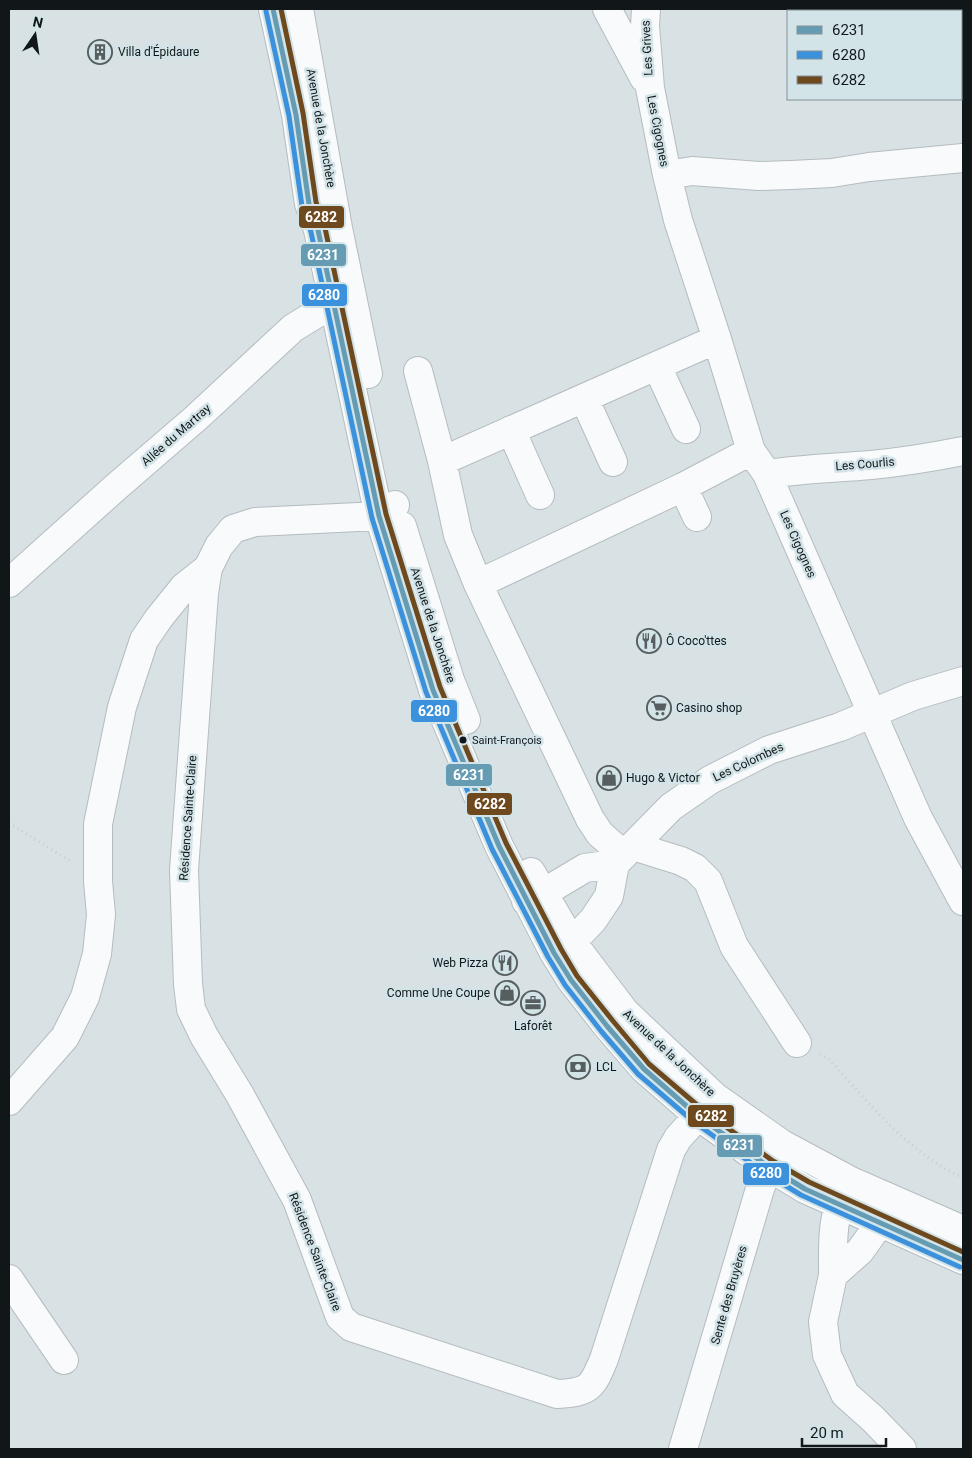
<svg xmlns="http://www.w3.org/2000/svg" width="972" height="1458" viewBox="0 0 972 1458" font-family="Roboto,sans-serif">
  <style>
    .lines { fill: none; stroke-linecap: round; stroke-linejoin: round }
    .minor-casing { stroke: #b5bcbf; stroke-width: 30 }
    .path { stroke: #cacdce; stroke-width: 3; stroke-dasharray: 1 4; stroke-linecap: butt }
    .minor { stroke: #f9fafb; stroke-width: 28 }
    .bus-1-casing { stroke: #d3e4e9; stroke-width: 9 }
    .bus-2-casing { stroke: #d3e4e9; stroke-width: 9 }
    .bus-3-casing { stroke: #d3e4e9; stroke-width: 9 }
    .bus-1 { stroke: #669cb3; stroke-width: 5 }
    .bus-2 { stroke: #3c91dc; stroke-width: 5 }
    .bus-3 { stroke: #6e491e; stroke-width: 5 }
    .bus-dot { fill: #111719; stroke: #d3e4e9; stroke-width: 2 }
    .labels { text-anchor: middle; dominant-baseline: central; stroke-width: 5; stroke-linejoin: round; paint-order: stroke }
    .bus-label { font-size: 11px; fill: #111719; stroke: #d3e4e9; text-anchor: start }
    .street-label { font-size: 12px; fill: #111719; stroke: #d3e4e9 }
    .poi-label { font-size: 12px; fill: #111719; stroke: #d3e4e9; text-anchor: start }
    .line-badge { stroke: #d3e4e9; stroke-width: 2 }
    .badge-label { font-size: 14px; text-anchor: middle; font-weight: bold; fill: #fff }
  </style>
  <rect width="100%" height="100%" fill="#d8e1e4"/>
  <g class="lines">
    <defs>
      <path id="minor" d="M 273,9 L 296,115 L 309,204 L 318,230 L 379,516 L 433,690 L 499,846 L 554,953 L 571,980 L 607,1026 L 644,1069 L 698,1116 L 769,1167 L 805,1189 L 963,1260
        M 299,9 L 338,228 L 368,374
        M 607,9 L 644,78
        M 646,9 L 645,26 L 650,88 L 667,175 L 678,220 L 717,339 L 751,451 L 767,474 L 918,818 L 963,901
        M 667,175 L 692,171 L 759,176 L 791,175 L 832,173 L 869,167 L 963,158
        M 657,366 L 686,429
        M 418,371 L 442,461 L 458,535 L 478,584 L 590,819 L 600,834 L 624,855
        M 584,398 L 613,462
        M 511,430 L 540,495
        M 442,461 L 717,339
        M 767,474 C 802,469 836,468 871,465 C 902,462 933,457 963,451
        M 683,487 L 697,517
        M 395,505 L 379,516 L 255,522 L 233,529 L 219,546 L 208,568 L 204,593 L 184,870 L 188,984 L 191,1009 L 204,1036 L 240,1095 L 297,1200 L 340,1317 L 351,1327 L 557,1394 C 590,1392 592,1388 604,1359 L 671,1150 L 678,1138 L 715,1097
        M 402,526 L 450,680 L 466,720
        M 9,583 L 116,487 L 196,418 L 293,328 L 319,312 L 351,304
        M 478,584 L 683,487 L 751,451
        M 633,846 L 681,861 L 695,868 L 708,881 L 734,946 L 797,1043
        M 531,872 L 572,942 L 625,1012 L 715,1097 L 782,1144 L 851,1181 L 963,1230
        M 526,901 L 543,893 L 585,868 L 615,864
        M 557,951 L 572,942 L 593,920 L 609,896 L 615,864 L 671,807 L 710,780 L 769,750 L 840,727 L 913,696 L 963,681
        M 9,1101 L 65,1037 L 85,997 L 97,954 L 101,915 L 98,881 L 98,824 L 122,707 L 144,640 L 159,618 L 184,587 L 208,568
        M 846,1189 C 831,1217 833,1243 833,1275 L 860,1251 L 880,1223 L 888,1207
        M 833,1275 L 823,1322 L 827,1355 L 845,1394 L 873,1419 L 902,1449
        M 9,1279 L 64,1360
        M 683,1449 L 759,1192 L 763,1180 L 778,1151"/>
    </defs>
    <!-- minor casing -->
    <use href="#minor" class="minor-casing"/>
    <!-- path -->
    <path class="path" d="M 9,823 L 70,861
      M 820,1054 L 829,1059 C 870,1104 906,1151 963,1178"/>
    <!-- minor -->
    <use href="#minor" class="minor"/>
    <defs>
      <path id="bus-1" d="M 273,9 L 296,115 L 309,204 L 318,230 L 379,516 L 433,690 L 499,846 L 554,953 L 571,980 L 607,1026 L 644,1069 L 698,1116 L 769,1167 L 805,1189 L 963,1260"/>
      <path id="bus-2" d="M 266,11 L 289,116 L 302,206 L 311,232 L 372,518 L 426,692 L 492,849 L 548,957 L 565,985 L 601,1031 L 638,1074 L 694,1122 L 765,1173 L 801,1195 L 960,1267"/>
      <path id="bus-3" d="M 281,9 L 303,113 L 316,202 L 325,228 L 386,514 L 440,687 L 506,843 L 561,949 L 577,976 L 613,1021 L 649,1064 L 703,1110 L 773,1161 L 809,1182 L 963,1252"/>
    </defs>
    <!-- bus-1 casing -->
    <use href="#bus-1" class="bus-1-casing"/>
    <!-- bus-2 casing -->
    <use href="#bus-2" class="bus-2-casing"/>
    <!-- bus-3 casing -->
    <use href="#bus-3" class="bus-3-casing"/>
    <!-- bus-1 -->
    <use href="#bus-1" class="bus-1"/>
    <!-- bus-2 -->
    <use href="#bus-2" class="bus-2"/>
    <!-- bus-3 -->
    <use href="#bus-3" class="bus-3"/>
  </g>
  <!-- icons -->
  <defs>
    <symbol id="building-ring" viewBox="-11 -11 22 22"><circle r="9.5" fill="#d3e4e9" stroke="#575e60" stroke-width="1.5"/><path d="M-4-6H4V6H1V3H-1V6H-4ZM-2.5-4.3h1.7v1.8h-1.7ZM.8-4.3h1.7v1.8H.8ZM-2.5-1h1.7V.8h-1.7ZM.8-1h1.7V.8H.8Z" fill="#575e60"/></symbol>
    <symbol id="restaurant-ring" viewBox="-11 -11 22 22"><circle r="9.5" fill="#d3e4e9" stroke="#575e60" stroke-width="1.5"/><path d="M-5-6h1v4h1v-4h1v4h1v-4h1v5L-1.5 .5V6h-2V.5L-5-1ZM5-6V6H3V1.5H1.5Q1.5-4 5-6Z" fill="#575e60"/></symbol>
    <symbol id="supermarket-ring" viewBox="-11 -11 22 22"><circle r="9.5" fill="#d3e4e9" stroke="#575e60" stroke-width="1.5"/><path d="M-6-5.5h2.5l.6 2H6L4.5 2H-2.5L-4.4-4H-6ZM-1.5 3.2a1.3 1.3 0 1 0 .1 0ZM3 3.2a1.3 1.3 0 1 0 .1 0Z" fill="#575e60"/></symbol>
    <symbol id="shop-ring" viewBox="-11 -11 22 22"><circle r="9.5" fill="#d3e4e9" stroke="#575e60" stroke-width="1.5"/><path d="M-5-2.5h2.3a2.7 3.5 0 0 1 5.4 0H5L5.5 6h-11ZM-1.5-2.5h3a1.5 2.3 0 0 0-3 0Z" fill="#575e60"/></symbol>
    <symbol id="office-ring" viewBox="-11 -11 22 22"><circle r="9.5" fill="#d3e4e9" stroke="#575e60" stroke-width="1.5"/><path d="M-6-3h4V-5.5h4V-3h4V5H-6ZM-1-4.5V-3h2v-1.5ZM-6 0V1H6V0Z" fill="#575e60"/></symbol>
    <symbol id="bank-ring" viewBox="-11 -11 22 22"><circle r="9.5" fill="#d3e4e9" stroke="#575e60" stroke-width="1.5"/><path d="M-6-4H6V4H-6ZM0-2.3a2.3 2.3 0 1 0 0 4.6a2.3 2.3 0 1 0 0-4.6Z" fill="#575e60"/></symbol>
  </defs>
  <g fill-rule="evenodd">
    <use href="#building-ring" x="86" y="38" width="28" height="28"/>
    <use href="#restaurant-ring" x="635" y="627" width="28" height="28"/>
    <use href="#supermarket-ring" x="645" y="694" width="28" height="28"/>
    <use href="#shop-ring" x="595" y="764" width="28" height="28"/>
    <use href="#restaurant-ring" x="491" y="949" width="28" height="28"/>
    <use href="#shop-ring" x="493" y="979" width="28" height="28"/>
    <use href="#office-ring" x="519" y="989" width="28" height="28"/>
    <use href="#bank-ring" x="564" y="1053" width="28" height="28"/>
  </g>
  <!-- markers -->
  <circle class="bus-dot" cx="463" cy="740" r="4.5"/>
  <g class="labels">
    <!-- bus labels -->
    <g class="bus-label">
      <text x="472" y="740">Saint-François</text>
    </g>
    <!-- street labels -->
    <g class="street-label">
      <text transform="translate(647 48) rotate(-93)">Les Grives</text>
      <text transform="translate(321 128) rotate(80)">Avenue de la Jonchère</text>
      <text transform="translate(658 131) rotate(79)">Les Cigognes</text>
      <text transform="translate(176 435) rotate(-41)">Allée du Martray</text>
      <text transform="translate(865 464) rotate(-5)">Les Courlis</text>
      <text transform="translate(798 544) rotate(66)">Les Cigognes</text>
      <text transform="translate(433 625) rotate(72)">Avenue de la Jonchère</text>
      <text transform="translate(748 762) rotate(-25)">Les Colombes</text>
      <text transform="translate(188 818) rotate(-86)">Résidence Sainte-Claire</text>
      <text transform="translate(669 1053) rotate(43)">Avenue de la Jonchère</text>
      <text transform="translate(315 1252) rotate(69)">Résidence Sainte-Claire</text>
      <text transform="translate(729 1295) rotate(-74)">Sente des Bruyères</text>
    </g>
    <!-- poi labels -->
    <g class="poi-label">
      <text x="118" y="52">Villa d'Épidaure</text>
      <text x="666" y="641">Ô Coco'ttes</text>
      <text x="676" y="708">Casino shop</text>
      <text x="626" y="778">Hugo &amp; Victor</text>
      <text x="488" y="963" text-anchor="end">Web Pizza</text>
      <text x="490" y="993" text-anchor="end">Comme Une Coupe</text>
      <text x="533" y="1026" text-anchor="middle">Laforêt</text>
      <text x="596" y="1067">LCL</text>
    </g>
  </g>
  <g class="line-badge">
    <rect x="298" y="205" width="47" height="24" rx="5" fill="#6e491e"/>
    <rect x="300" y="243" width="47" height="24" rx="5" fill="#669cb3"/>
    <rect x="301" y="283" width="47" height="24" rx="5" fill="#3c91dc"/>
    <rect x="410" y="699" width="48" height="24" rx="5" fill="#3c91dc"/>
    <rect x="445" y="763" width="48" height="24" rx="5" fill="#669cb3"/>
    <rect x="466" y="792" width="47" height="24" rx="5" fill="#6e491e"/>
    <rect x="687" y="1104" width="48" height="24" rx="5" fill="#6e491e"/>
    <rect x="716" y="1134" width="47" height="24" rx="5" fill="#669cb3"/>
    <rect x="742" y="1162" width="48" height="24" rx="5" fill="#3c91dc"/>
  </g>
  <g class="badge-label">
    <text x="321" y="222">6282</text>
    <text x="323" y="260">6231</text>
    <text x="324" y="300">6280</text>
    <text x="434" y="716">6280</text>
    <text x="469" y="780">6231</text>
    <text x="490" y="809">6282</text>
    <text x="711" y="1121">6282</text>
    <text x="739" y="1150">6231</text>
    <text x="766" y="1178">6280</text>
  </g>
  <!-- border -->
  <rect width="972" height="1458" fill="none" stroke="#111719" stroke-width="20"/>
  <!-- legend -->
  <rect x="787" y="10" width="175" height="90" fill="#d3e4e9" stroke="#859296"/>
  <rect x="797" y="26" width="25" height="8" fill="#669cb3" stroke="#859296"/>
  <text x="832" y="35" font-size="15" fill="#111719">6231</text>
  <rect x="797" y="51" width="25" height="8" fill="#3c91dc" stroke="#859296"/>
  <text x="832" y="60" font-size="15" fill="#111719">6280</text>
  <rect x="797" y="76" width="25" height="8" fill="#6e491e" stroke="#859296"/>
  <text x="832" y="85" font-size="15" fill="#111719">6282</text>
  <!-- north arrow -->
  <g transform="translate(35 35) rotate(13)" stroke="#d3e4e9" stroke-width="4" paint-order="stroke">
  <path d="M0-4L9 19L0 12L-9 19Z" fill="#111719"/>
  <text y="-8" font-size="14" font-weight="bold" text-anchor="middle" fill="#111719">N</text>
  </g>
  <!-- scale -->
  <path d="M802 1438v8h84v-8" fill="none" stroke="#111719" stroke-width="2.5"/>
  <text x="810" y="1438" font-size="15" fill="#111719" stroke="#d3e4e9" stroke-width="4" paint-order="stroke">20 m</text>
</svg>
